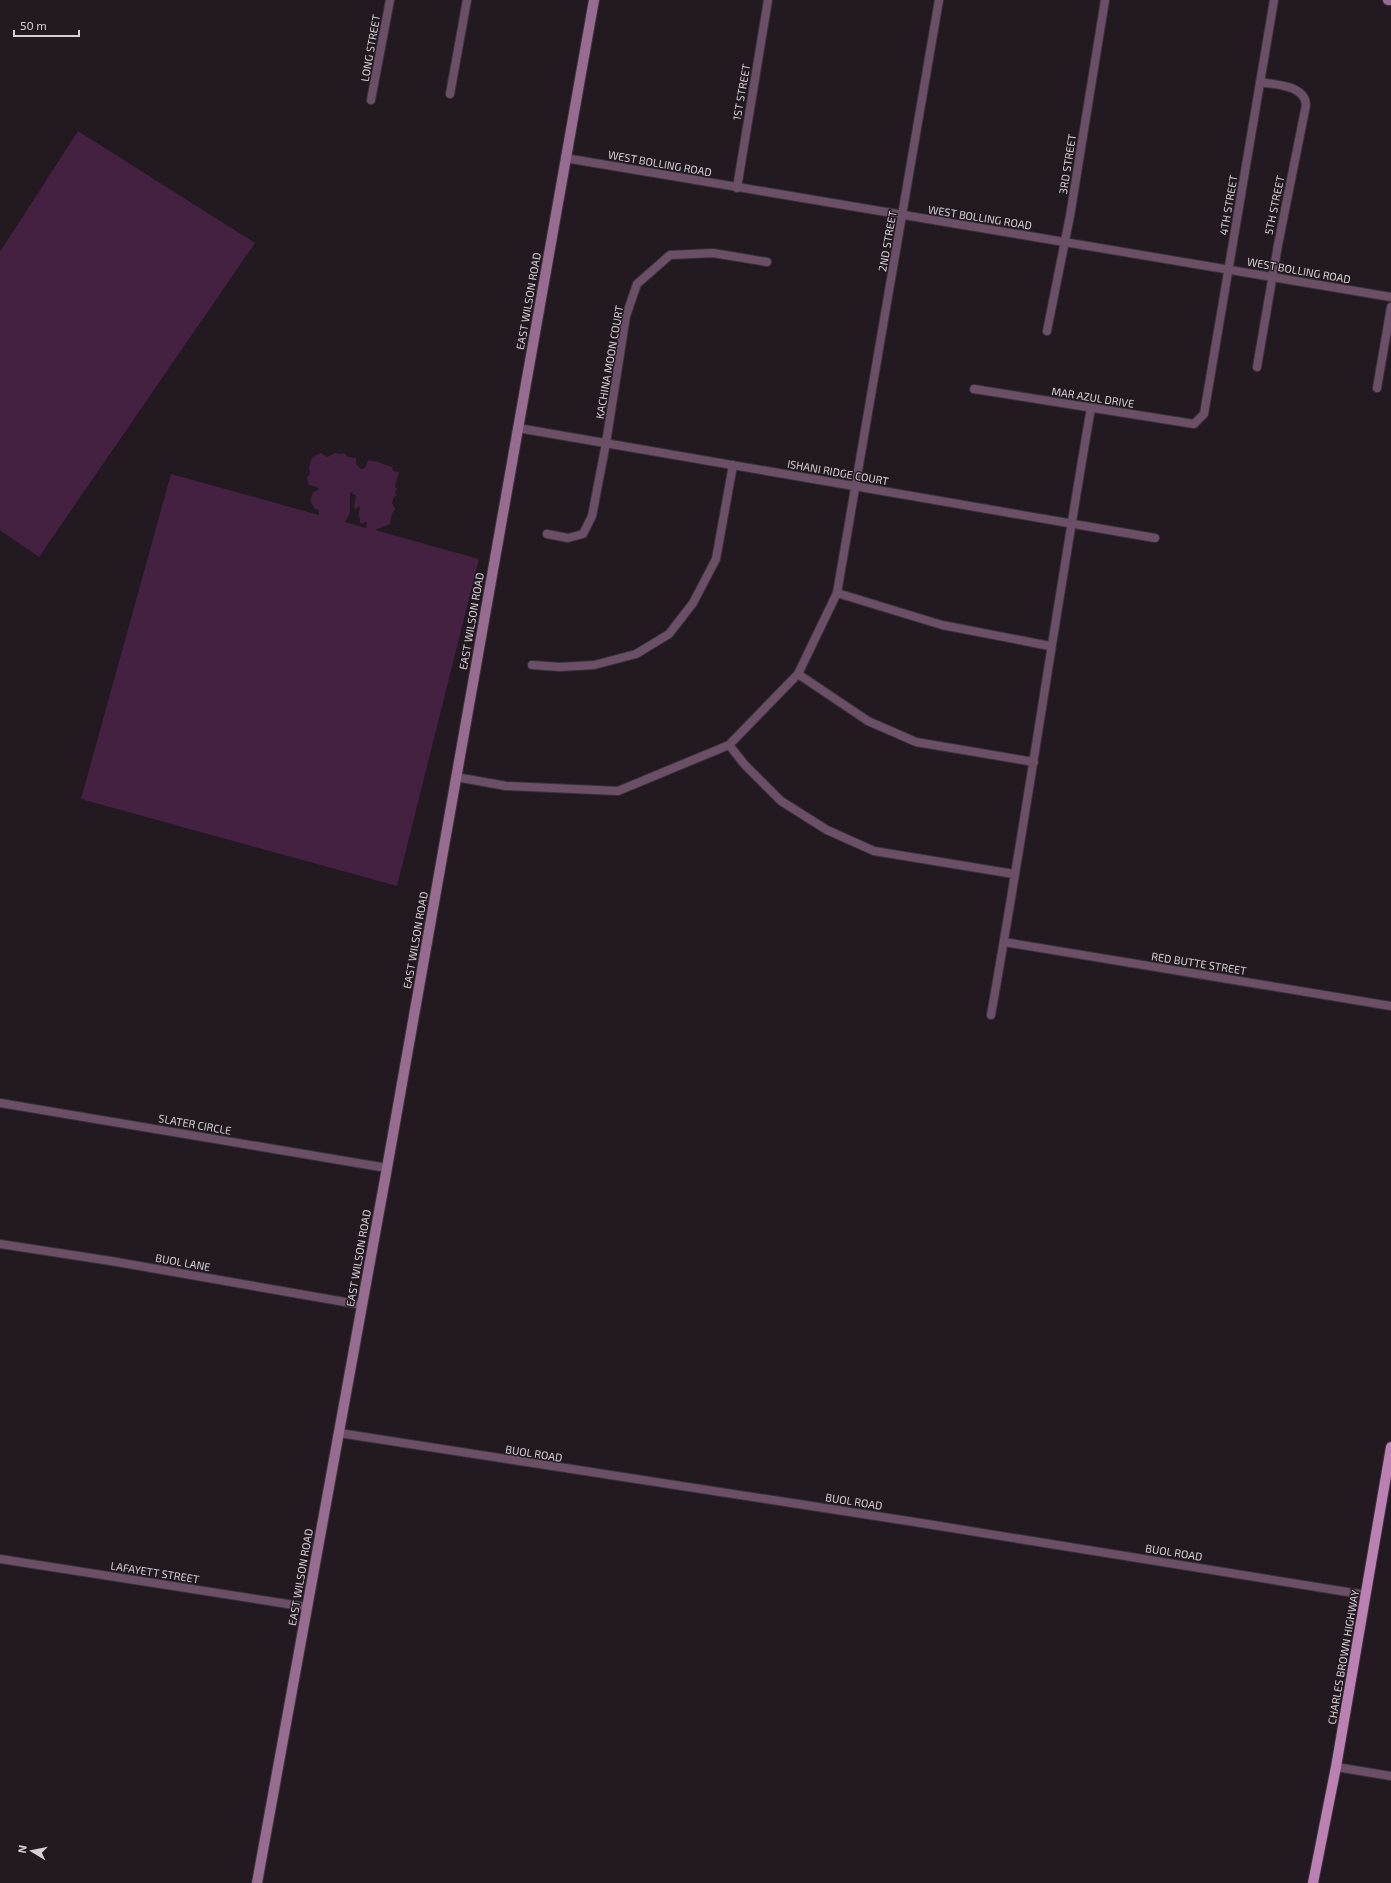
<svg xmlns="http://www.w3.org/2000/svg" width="1391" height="1883" viewBox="0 0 1391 1883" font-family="'Exo 2',sans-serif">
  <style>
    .grass { fill: #442140; fill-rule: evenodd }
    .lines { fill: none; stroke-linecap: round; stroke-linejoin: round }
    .street-casing { stroke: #3b333a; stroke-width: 10 }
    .secondary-casing { stroke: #3b333a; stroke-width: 12 }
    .primary-casing { stroke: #3b333a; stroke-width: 12 }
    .street { stroke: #6b4f67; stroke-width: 8 }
    .secondary { stroke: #986b91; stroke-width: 10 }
    .primary { stroke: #ba81b2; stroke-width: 10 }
    .labels { text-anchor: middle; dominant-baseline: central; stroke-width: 3; stroke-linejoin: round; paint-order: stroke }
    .street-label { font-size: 11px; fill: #d7d1d6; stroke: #221921 }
  </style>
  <rect width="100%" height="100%" fill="#221921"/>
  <!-- grass -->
  <path class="grass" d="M 78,131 L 255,243 L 39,557 L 0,530 L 0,252 Z
    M 321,453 L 327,457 L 334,454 L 334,453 L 340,454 L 344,453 L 348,457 L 356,458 L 356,464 L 361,469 L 365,468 L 368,461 C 379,460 382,465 392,467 L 393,471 L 399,472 L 395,486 L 397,489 L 395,493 L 397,495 L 394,497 L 392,503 L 395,509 L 392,514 L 390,524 L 375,530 L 479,559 L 397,886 L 81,799 L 171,474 L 319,515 L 318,509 L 315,509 L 310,501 L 313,492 L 317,491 L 319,488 L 309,485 L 307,478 L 310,474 L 309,467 L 311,460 L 314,456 ZM 353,492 L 352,494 L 356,495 L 354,508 L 356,509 L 360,506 L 358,518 L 360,517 L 360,523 L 363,524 L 365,521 L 367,523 L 366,528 L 345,522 L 350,513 L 350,493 Z"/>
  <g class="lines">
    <defs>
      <path id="street" d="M 450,94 L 467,0
        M 371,100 L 390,0
        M 565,158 L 1391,297
        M 737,188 L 768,0
        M 1047,331 L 1070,216 L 1105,0
        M 1257,367 L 1278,245 L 1306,105 C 1305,85 1276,85 1260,82
        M 1377,388 L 1391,307
        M 974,389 L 1194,424 L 1204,414 L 1274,0
        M 518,428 L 1155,538
        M 547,534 L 568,538 L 583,534 L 592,516 L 606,443 L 626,316 L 637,284 L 670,255 L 713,253 L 767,262
        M 837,593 L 942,625 L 1050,646
        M 532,665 L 560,667 L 594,665 L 636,654 L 669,634 L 693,603 L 716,559 L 733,465
        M 798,674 L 868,721 L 916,742 L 1034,762
        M 729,745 L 745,765 L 781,801 L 827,830 L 874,851 L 1014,874
        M 456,777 L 506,786 L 618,791 L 729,745 L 798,674 L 837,593 L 939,0
        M 1004,942 L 1391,1006
        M 991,1015 C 1027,813 1056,610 1091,408
        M 0,1103 L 387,1168
        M 0,1244 L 111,1261 L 362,1305
        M 339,1433 L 921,1523 L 1366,1595
        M 0,1559 L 307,1607
        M 1336,1767 L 1391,1776"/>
      <path id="secondary" d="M 1388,0 L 1391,0
        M 257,1883 L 387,1168 L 594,0"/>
      <path id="primary" d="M 1313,1883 L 1336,1767 L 1391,1447"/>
    </defs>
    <!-- street casing -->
    <use href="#street" class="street-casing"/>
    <!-- secondary casing -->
    <use href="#secondary" class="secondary-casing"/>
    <!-- primary casing -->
    <use href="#primary" class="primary-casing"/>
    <!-- street -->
    <use href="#street" class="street"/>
    <!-- secondary -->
    <use href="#secondary" class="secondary"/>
    <!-- primary -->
    <use href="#primary" class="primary"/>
  </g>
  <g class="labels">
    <!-- street labels -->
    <g class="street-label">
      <text transform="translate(370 48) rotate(-80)">LONG STREET</text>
      <text transform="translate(741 92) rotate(-80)">1ST STREET</text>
      <text transform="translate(660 163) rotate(10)">WEST BOLLING ROAD</text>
      <text transform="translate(1067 164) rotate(-81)">3RD STREET</text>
      <text transform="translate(1228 205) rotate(-80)">4TH STREET</text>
      <text transform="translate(1274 205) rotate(-78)">5TH STREET</text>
      <text transform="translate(980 217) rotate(9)">WEST BOLLING ROAD</text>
      <text transform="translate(887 241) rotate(-80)">2ND STREET</text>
      <text transform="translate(1299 270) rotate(10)">WEST BOLLING ROAD</text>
      <text transform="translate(528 301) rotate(-80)">EAST WILSON ROAD</text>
      <text transform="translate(609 362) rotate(-80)">KACHINA MOON COURT</text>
      <text transform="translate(1093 397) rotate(9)">MAR AZUL DRIVE</text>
      <text transform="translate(838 472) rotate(10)">ISHANI RIDGE COURT</text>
      <text transform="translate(471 621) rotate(-80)">EAST WILSON ROAD</text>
      <text transform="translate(415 940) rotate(-80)">EAST WILSON ROAD</text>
      <text transform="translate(1199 963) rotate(9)">RED BUTTE STREET</text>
      <text transform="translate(195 1124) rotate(10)">SLATER CIRCLE</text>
      <text transform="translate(358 1258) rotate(-80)">EAST WILSON ROAD</text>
      <text transform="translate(183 1262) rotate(10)">BUOL LANE</text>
      <text transform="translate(534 1453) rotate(9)">BUOL ROAD</text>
      <text transform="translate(854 1501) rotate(9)">BUOL ROAD</text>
      <text transform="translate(1174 1552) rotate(9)">BUOL ROAD</text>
      <text transform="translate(155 1572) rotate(9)">LAFAYETT STREET</text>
      <text transform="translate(300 1577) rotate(-80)">EAST WILSON ROAD</text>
      <text transform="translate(1343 1657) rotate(-80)">CHARLES BROWN HIGHWAY</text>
    </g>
  </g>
  <!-- north arrow -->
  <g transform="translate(32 1851) rotate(280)" stroke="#221921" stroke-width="3" paint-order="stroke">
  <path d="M0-3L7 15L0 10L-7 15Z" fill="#d7d1d6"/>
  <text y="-6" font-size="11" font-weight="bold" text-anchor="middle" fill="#d7d1d6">N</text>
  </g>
  <!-- scale -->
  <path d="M14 30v6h65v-6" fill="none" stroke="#d7d1d6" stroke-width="2"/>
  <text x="20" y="30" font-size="12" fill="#d7d1d6" stroke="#221921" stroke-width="3" paint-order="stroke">50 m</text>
</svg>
